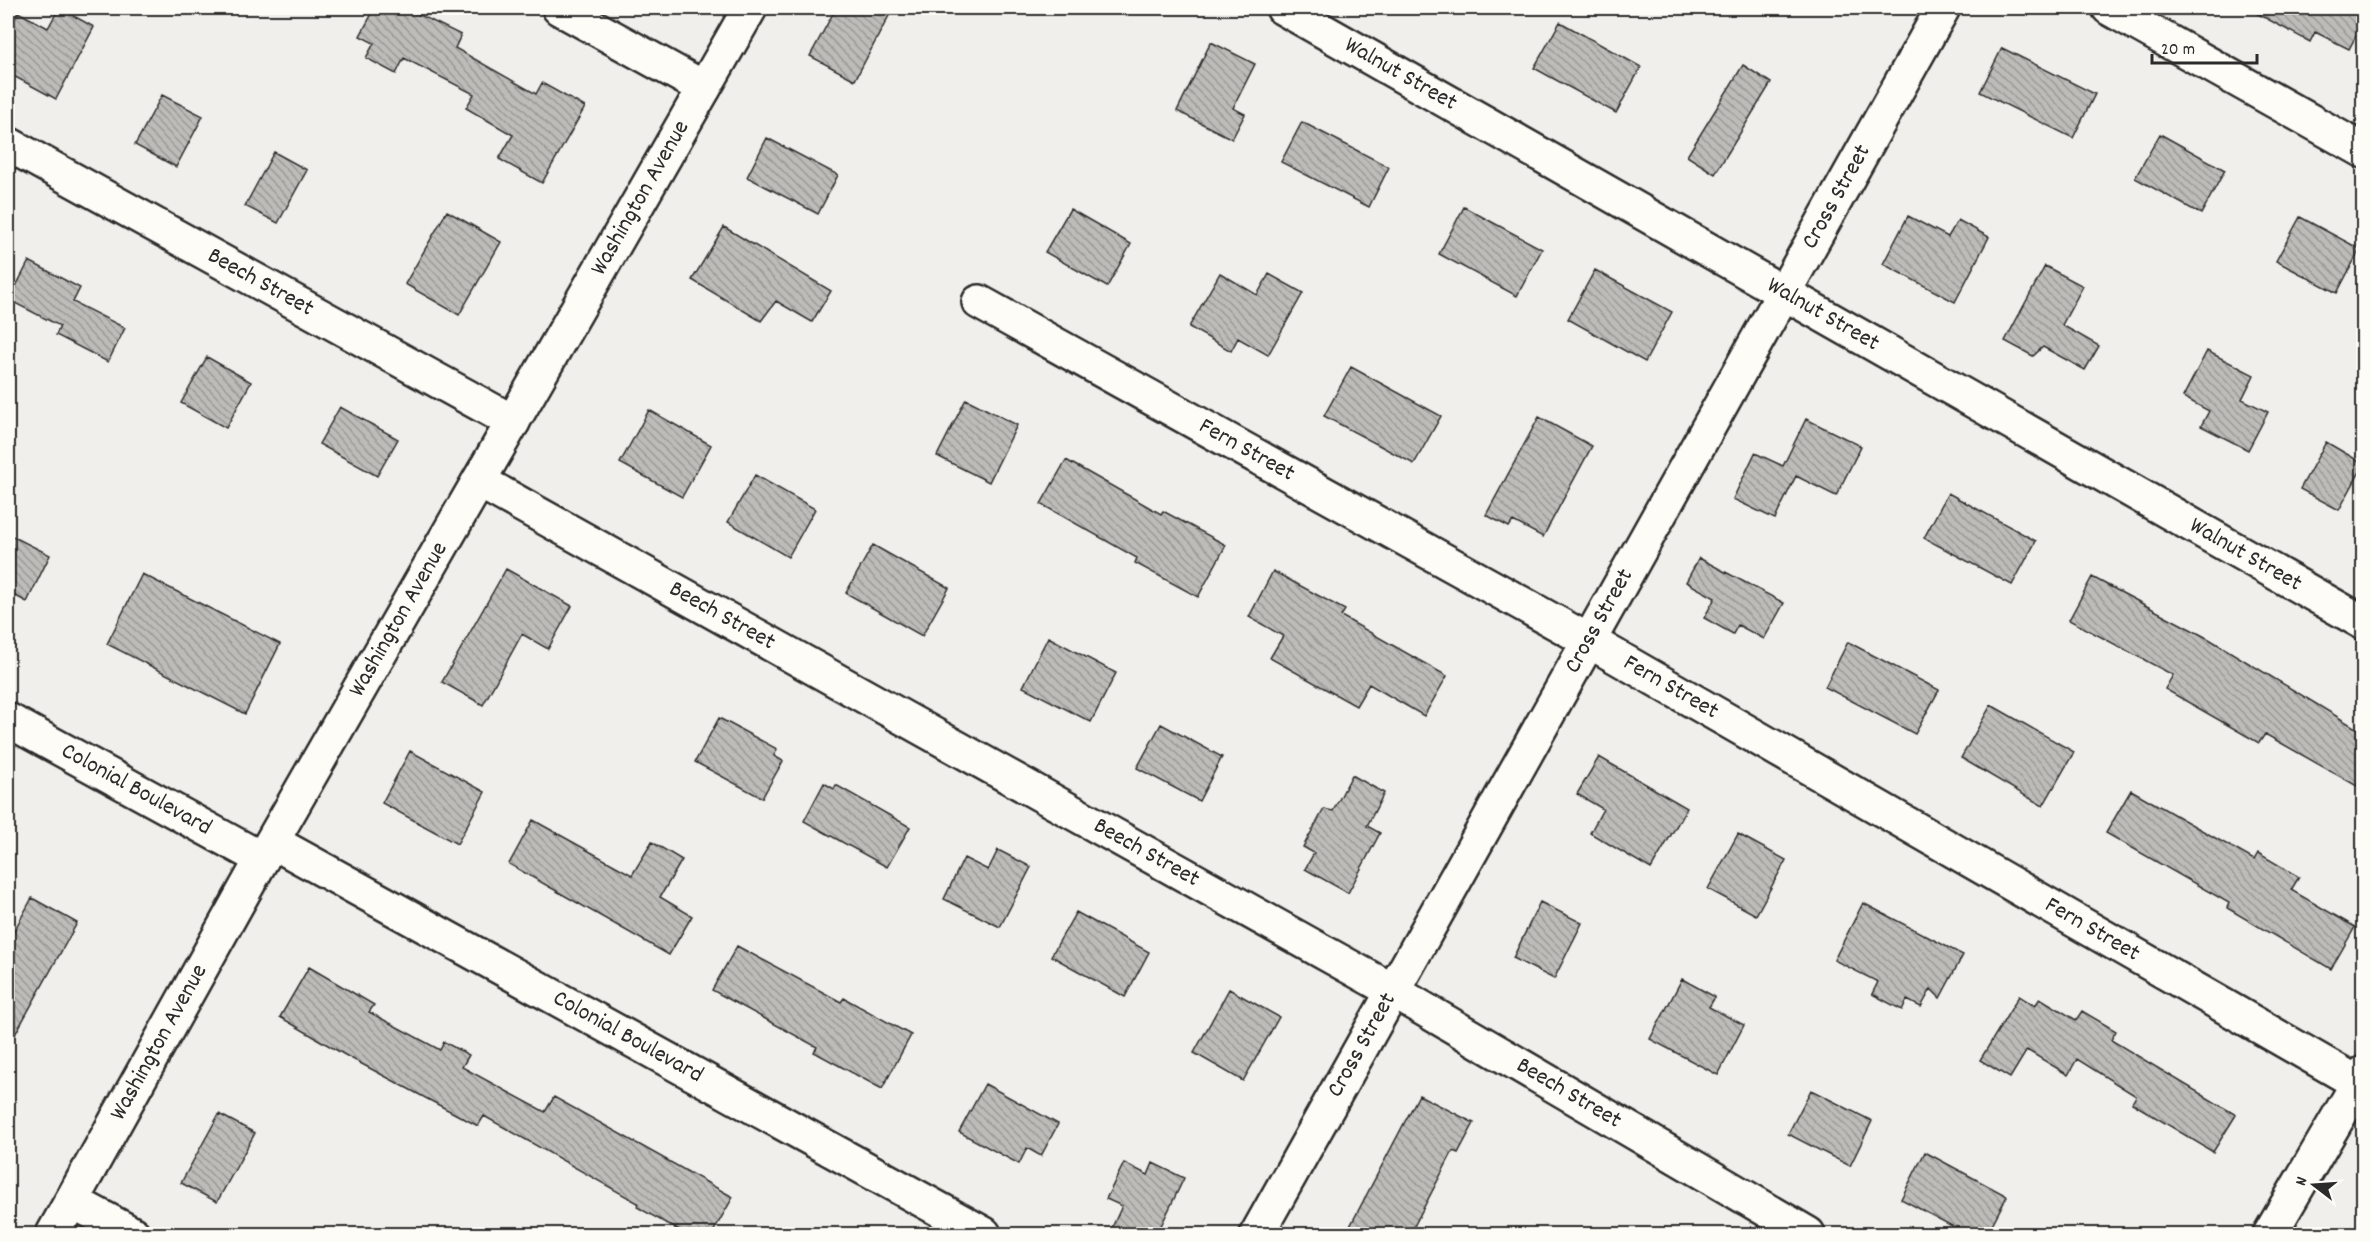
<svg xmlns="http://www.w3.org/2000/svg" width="2371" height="1242" viewBox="0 0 2371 1242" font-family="Dekko,sans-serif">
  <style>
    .building { fill: url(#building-back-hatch); stroke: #2b2b2b; stroke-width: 1.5 }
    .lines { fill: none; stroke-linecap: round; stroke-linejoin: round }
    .minor-casing { stroke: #2b2b2b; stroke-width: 38 }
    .major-casing { stroke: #2b2b2b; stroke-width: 38 }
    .minor { stroke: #fdfcf7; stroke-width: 33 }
    .major { stroke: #fdfcf7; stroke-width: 33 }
    .labels { text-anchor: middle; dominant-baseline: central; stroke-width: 4.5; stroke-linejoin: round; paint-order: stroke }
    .street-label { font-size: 24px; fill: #2b2b2b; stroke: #fdfcf7 }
  </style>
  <defs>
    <pattern id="building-back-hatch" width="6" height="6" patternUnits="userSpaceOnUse" patternTransform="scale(1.5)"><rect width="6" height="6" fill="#bdbcb8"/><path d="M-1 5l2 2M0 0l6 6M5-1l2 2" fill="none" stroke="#9a9996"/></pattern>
  </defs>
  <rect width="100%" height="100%" fill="#f0efeb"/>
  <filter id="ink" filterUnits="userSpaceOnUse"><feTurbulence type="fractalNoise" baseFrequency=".0167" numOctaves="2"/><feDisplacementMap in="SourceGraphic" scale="12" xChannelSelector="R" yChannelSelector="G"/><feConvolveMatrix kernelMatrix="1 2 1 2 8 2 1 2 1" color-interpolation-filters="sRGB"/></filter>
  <g filter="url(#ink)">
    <!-- building -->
    <path class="building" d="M 59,8 L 94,27 L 56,99 L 8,73 L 8,34 L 18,12 L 48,28 Z
      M 375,8 L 406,8 L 461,35 L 455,48 L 536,94 L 542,83 L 585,107 L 542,183 L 499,159 L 513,135 L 466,108 L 474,94 L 404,58 L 396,74 L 366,58 L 374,43 L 360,36 Z
      M 836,8 L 893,8 L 855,80 L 810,56 Z
      M 2247,8 L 2364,8 L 2364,21 L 2349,49 L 2315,32 L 2310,42 Z
      M 1560,22 L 1641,67 L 1616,113 L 1534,68 Z
      M 1211,42 L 1255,64 L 1233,108 L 1245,114 L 1232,139 L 1177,111 Z
      M 2002,48 L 2095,94 L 2073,138 L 1980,92 Z
      M 1743,65 L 1771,83 L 1715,174 L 1687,156 Z
      M 162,95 L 203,116 L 176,167 L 135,145 Z
      M 1302,122 L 1389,167 L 1369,207 L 1281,162 Z
      M 2160,134 L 2225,170 L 2201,214 L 2135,178 Z
      M 767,138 L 838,175 L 818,214 L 747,177 Z
      M 274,152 L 307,170 L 278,223 L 245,206 Z
      M 1464,207 L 1542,249 L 1517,296 L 1439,254 Z
      M 1070,209 L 1131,244 L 1107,287 L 1045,252 Z
      M 447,211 L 501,242 L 459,315 L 405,284 Z
      M 1908,216 L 1948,237 L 1958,220 L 1989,237 L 1955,302 L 1883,264 Z
      M 2300,217 L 2360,249 L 2337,293 L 2276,261 Z
      M 724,227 L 831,291 L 812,322 L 776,301 L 761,321 L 692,280 Z
      M 29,261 L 80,288 L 73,302 L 125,328 L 108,362 L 56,335 L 60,326 L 9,300 Z
      M 2045,266 L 2083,286 L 2062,325 L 2099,346 L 2085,370 L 2043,347 L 2033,356 L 2005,341 Z
      M 1595,270 L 1672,312 L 1645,362 L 1568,319 Z
      M 1220,273 L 1257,295 L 1269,274 L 1303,293 L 1268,355 L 1238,338 L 1231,351 L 1189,327 Z
      M 2207,351 L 2254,375 L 2242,399 L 2268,412 L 2248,450 L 2201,426 L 2209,411 L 2183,397 Z
      M 207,357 L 251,382 L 226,428 L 181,403 Z
      M 1351,367 L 1441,416 L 1414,464 L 1324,416 Z
      M 966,399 L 1017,425 L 989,482 L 937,456 Z
      M 340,407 L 398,439 L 377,476 L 319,444 Z
      M 649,410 L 711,445 L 682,497 L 620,463 Z
      M 1539,417 L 1592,446 L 1543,537 L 1513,521 L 1509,527 L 1486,515 Z
      M 1806,419 L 1861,446 L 1836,496 L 1796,476 L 1775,519 L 1733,499 L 1755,453 L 1783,466 Z
      M 2326,442 L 2364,464 L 2339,510 L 2300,489 Z
      M 1066,460 L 1161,514 L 1163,511 L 1226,545 L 1198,597 L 1135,563 L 1137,558 L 1041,504 Z
      M 755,475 L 815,509 L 788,557 L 728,522 Z
      M 1948,493 L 2036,541 L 2012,585 L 1924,538 Z
      M 8,534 L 50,555 L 27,602 L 8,592 Z
      M 873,545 L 949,588 L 922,636 L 846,593 Z
      M 1699,558 L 1784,603 L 1764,639 L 1738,625 L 1733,634 L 1704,618 L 1715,598 L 1686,582 Z
      M 506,569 L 572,606 L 548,649 L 522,634 L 483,705 L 442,682 Z
      M 1273,571 L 1345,610 L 1341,616 L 1447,676 L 1424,716 L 1369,684 L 1356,706 L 1270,658 L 1283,636 L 1249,617 Z
      M 142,574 L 280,644 L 245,714 L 107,644 Z
      M 2092,577 L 2209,639 L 2364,733 L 2364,790 L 2265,734 L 2259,743 L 2165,689 L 2173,675 L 2069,620 Z
      M 1048,637 L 1116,673 L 1091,722 L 1023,687 Z
      M 1848,642 L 1939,690 L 1915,734 L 1825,687 Z
      M 1991,705 L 2074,752 L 2043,806 L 1961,758 Z
      M 719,718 L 777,749 L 774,756 L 783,761 L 762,798 L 695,762 Z
      M 1161,724 L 1222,757 L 1199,801 L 1137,768 Z
      M 410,751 L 485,792 L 457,844 L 382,803 Z
      M 1599,757 L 1687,808 L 1651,869 L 1590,833 L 1603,809 L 1577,794 Z
      M 1352,775 L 1384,793 L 1367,826 L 1380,833 L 1348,893 L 1305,869 L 1314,853 L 1303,847 L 1324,809 L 1333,811 Z
      M 824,783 L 834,789 L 836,785 L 910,827 L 887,867 L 804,821 Z
      M 2131,790 L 2254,860 L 2258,853 L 2299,877 L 2291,890 L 2355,927 L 2331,969 L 2227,908 L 2229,903 L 2106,833 Z
      M 533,820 L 632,875 L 652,842 L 682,860 L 660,897 L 692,916 L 669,955 L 509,864 Z
      M 1738,834 L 1786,860 L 1756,915 L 1708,889 Z
      M 998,850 L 1031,867 L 1000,927 L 944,899 L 964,858 L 988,870 Z
      M 32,898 L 77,923 L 8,1047 L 8,942 Z
      M 1540,902 L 1582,923 L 1554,979 L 1513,958 Z
      M 1863,903 L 1963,955 L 1940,998 L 1931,989 L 1921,1007 L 1907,1000 L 1902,1010 L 1872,994 L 1878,982 L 1834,960 Z
      M 1076,912 L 1149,952 L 1125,997 L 1051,956 Z
      M 737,946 L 841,1002 L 844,998 L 911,1035 L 882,1089 L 814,1052 L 817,1047 L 712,990 Z
      M 309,967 L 374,1005 L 369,1012 L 440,1050 L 444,1042 L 469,1055 L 462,1067 L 545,1112 L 554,1097 L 733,1197 L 712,1234 L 685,1234 L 637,1207 L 638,1203 L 484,1116 L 478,1126 L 345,1055 L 280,1017 Z
      M 1682,979 L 1715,997 L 1709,1007 L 1744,1025 L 1718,1075 L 1650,1039 Z
      M 1229,989 L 1279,1017 L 1243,1081 L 1194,1053 Z
      M 2019,996 L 2035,1006 L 2040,998 L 2076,1020 L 2082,1011 L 2116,1031 L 2111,1040 L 2236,1115 L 2213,1152 L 2132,1103 L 2136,1096 L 2077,1059 L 2068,1075 L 2027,1050 L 2010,1078 L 1980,1060 Z
      M 985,1084 L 1058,1124 L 1041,1156 L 1027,1148 L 1019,1164 L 959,1132 Z
      M 1811,1090 L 1872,1121 L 1850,1166 L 1788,1134 Z
      M 1419,1095 L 1474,1123 L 1458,1153 L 1453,1151 L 1410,1234 L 1346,1234 Z
      M 219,1114 L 255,1133 L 217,1202 L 181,1183 Z
      M 1925,1152 L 2007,1196 L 1987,1234 L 1967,1234 L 1901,1199 Z
      M 1124,1163 L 1148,1175 L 1153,1163 L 1184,1178 L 1157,1234 L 1109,1234 L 1122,1206 L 1106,1199 Z"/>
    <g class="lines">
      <defs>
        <g id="minor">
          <path d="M 559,8 L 704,88"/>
          <path id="s1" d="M 1283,8 L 2364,623"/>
          <path d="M 2109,8 L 2364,151"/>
          <path id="s2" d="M 8,144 L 513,422"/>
          <path id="s3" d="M 979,302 L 1589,641 L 2358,1083"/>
          <path id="s4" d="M 479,481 L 1393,991 L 1808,1234"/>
          <path id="s5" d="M 8,720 L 262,859"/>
          <path id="s6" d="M 273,842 L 984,1234"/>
          <path d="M 72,1201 L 133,1234"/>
          <path id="s7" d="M 1257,1234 L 1943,8"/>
          <path d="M 2270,1234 L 2364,1073"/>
        </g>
        <g id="major">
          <path id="s8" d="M 53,1234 L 262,859 L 750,8"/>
        </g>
      </defs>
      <!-- minor casing -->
      <use href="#minor" class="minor-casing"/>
      <!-- major casing -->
      <use href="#major" class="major-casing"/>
      <!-- minor -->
      <use href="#minor" class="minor"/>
      <!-- major -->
      <use href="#major" class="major"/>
    </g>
  </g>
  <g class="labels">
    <!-- street labels -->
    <g class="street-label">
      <text stroke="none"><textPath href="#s1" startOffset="135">Walnut Street</textPath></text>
      <text stroke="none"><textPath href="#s7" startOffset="1188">Cross Street</textPath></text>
      <text stroke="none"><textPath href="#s8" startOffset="1191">Washington Avenue</textPath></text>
      <text stroke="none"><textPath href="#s2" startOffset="288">Beech Street</textPath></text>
      <text stroke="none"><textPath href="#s1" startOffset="621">Walnut Street</textPath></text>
      <text stroke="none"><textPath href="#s3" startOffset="306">Fern Street</textPath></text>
      <text stroke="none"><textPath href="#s1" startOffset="1107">Walnut Street</textPath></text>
      <text stroke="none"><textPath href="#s4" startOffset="278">Beech Street</textPath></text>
      <text stroke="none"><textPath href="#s8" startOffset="705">Washington Avenue</textPath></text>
      <text stroke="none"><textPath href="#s7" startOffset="702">Cross Street</textPath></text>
      <text stroke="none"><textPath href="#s3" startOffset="792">Fern Street</textPath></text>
      <text stroke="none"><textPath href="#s5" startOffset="146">Colonial Boulevard</textPath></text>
      <text stroke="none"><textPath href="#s4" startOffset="764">Beech Street</textPath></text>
      <text stroke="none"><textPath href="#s3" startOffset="1278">Fern Street</textPath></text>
      <text stroke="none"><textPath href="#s6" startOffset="405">Colonial Boulevard</textPath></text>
      <text stroke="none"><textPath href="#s8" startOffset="219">Washington Avenue</textPath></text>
      <text stroke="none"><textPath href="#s7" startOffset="216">Cross Street</textPath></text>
      <text stroke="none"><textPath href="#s4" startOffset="1250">Beech Street</textPath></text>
    </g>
  </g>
  <!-- margin -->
  <rect width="2371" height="1242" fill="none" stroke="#fdfcf7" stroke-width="30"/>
  <rect x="15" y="15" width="2341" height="1212" fill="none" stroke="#2b2b2b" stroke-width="2" filter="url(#ink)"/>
  <!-- north arrow -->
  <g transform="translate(2314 1185) rotate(287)" stroke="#fdfcf7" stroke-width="4.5" paint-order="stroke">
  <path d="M0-4.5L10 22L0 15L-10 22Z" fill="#2b2b2b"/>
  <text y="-9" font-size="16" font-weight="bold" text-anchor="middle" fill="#2b2b2b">N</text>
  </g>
  <!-- scale -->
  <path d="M2152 54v9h105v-9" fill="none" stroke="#2b2b2b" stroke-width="3"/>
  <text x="2161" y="54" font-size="18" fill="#2b2b2b" stroke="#fdfcf7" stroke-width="4.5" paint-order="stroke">20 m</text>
</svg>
